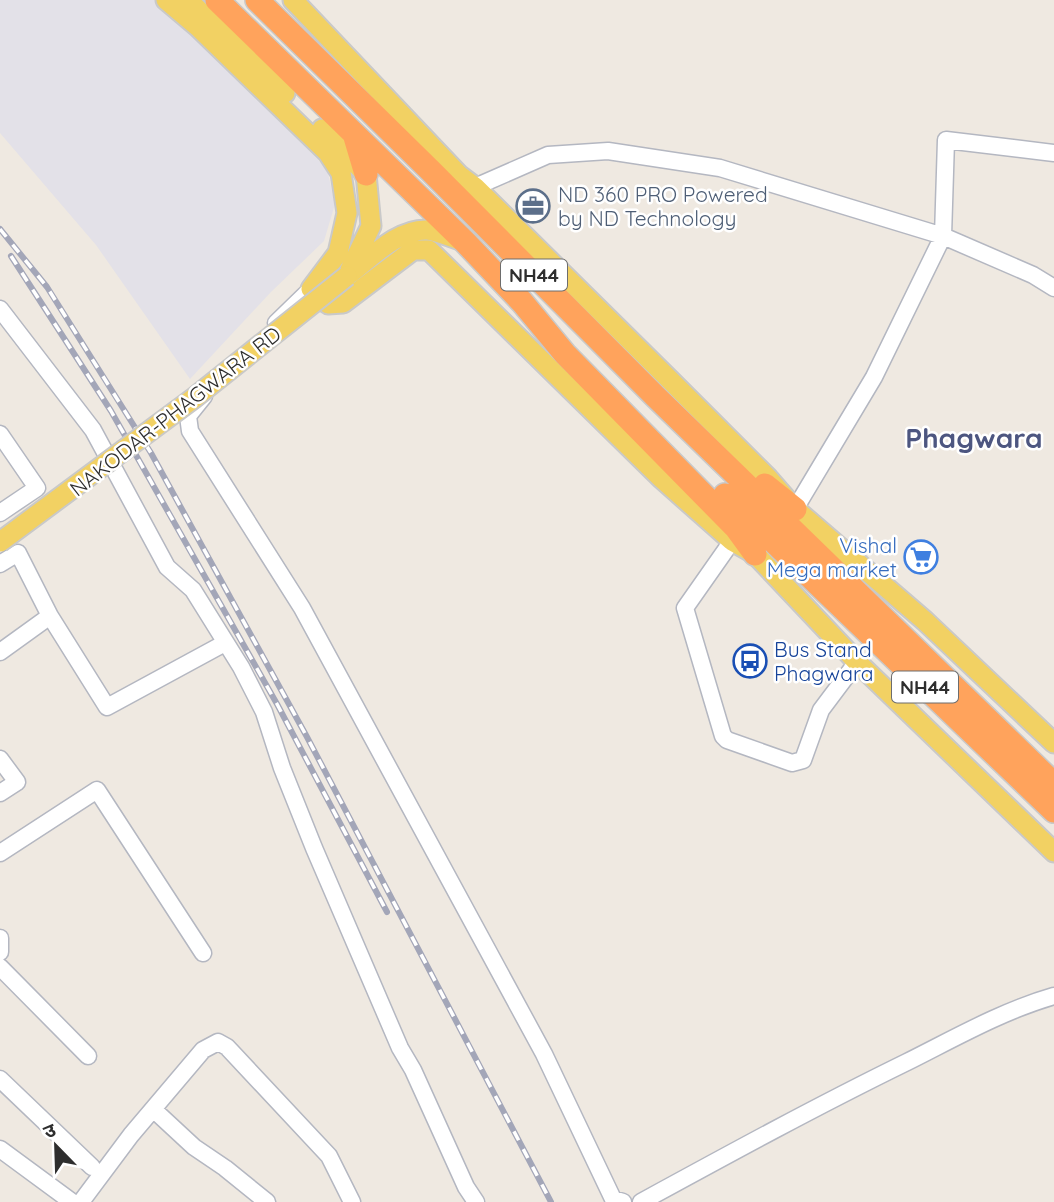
<svg xmlns="http://www.w3.org/2000/svg" width="1054" height="1202" viewBox="0 0 1054 1202" font-family="Quicksand,'Noto Sans Devanagari',sans-serif">
  <style>
    .industrial { fill: #e3e1e8 }
    .lines { fill: none; stroke-linecap: round; stroke-linejoin: round }
    .minor-casing { stroke: #b4b7c1; stroke-width: 19 }
    .major-casing { stroke: #c9c9c9; stroke-width: 23 }
    .highway-casing { stroke: #c9c9c9; stroke-width: 26 }
    .minor { stroke: #fff; stroke-width: 16 }
    .major { stroke: #f2d163; stroke-width: 19 }
    .highway { stroke: #ffa35c; stroke-width: 23 }
    .rail-casing { stroke: #a3a6b8; stroke-width: 6 }
    .rail { stroke: #fff; stroke-width: 3.5; stroke-dasharray: 10; stroke-linecap: butt }
    .major-bridge-casing { stroke: #c9c9c9; stroke-width: 23; stroke-linecap: butt }
    .major-bridge { stroke: #f2d163; stroke-width: 19 }
    .labels { text-anchor: middle; dominant-baseline: central; stroke-width: 5; stroke-linejoin: round; paint-order: stroke }
    .shield { fill: #fff; stroke: #6d6d6d; stroke-width: 2 }
    .shield-label { font-size: 19px; font-weight: bold; fill: #2e2e2e }
    .service-label { font-size: 21px; fill: #4e5e75; stroke: #fff; text-anchor: start }
    .street-label { font-size: 21px; fill: #2e2e2e; stroke: #fff }
    .shop-label { font-size: 21px; fill: #366cbe; stroke: #fff; text-anchor: end }
    .transit-label { font-size: 21px; fill: #164399; stroke: #fff; text-anchor: start }
    .district-label { font-size: 28px; font-weight: bold; fill: #4d5680; stroke: #fff }
  </style>
  <rect width="100%" height="100%" fill="#efe9e1"/>
  <!-- industrial -->
  <path class="industrial" d="M 0,0 L 154,0 L 191,30 L 327,169 L 335,204 L 324,241 L 271,292 L 190,379 L 96,245 L 0,133 Z"/>
  <g class="lines">
    <defs>
      <path id="minor" d="M 475,187 L 548,155 L 608,151 L 720,168 L 943,236 L 1033,275 L 1054,288
        M 0,309 L 93,430 L 167,567 L 193,590 L 241,667 L 264,712 L 282,768 L 314,848 L 400,1048 L 413,1070 L 466,1187 L 476,1202
        M 276,323 L 311,289
        M 204,396 L 188,416 L 190,431 L 302,608 L 544,1054 L 613,1199 L 623,1202
        M 0,434 L 37,488 L 0,513
        M 795,509 L 874,377 L 943,236 L 946,140 L 1054,153
        M 732,541 L 685,608 L 723,736 L 727,740 L 792,763 L 803,760 L 821,710 L 857,662
        M 0,564 L 18,553 L 50,616 L 0,652
        M 50,616 L 107,707 L 225,643
        M 0,759 L 17,782 L 0,793
        M 0,853 L 97,790 L 203,953
        M 0,938 L 0,952
        M 0,967 L 88,1056
        M 0,1079 L 92,1167
        M 153,1109 L 194,1147 L 225,1168 L 267,1202
        M 0,1149 L 72,1202
        M 81,1202 L 131,1135 L 203,1050 L 218,1042 L 227,1047 L 329,1156 L 352,1202
        M 641,1202 C 729,1154 817,1106 907,1062 C 955,1038 1002,1011 1054,996"/>
      <path id="major" d="M 166,0 L 198,27 L 328,153 L 341,173 L 347,213 L 338,253 L 311,289 L 328,304 L 343,303 L 413,250 L 429,250 L 662,479 L 732,541 L 755,554 L 857,662 L 1054,852
        M 188,0 L 285,93
        M 293,0 L 459,175 L 475,187 L 670,380 L 768,478 L 795,509 L 925,621 L 1054,743
        M 322,129 L 366,174 L 371,226 L 347,276
        M 351,273 C 373,256 398,229 427,230 C 439,231 452,238 464,241"/>
      <path id="highway" d="M 217,0 L 465,242 L 522,302 L 565,354 L 736,528 L 755,554
        M 257,0 L 430,170 L 655,396 L 1054,784
        M 355,137 L 366,174
        M 765,485 L 795,509
        M 725,495 L 1054,811"/>
    </defs>
    <!-- minor casing -->
    <use href="#minor" class="minor-casing"/>
    <!-- major casing -->
    <use href="#major" class="major-casing"/>
    <!-- highway casing -->
    <use href="#highway" class="highway-casing"/>
    <!-- minor -->
    <use href="#minor" class="minor"/>
    <!-- major -->
    <use href="#major" class="major"/>
    <!-- highway -->
    <use href="#highway" class="highway"/>
    <defs>
      <path id="rail" d="M 0,229 L 47,287 L 151,453 L 307,737 L 551,1202
        M 11,256 L 111,411 L 277,704 L 387,912"/>
    </defs>
    <!-- rail casing -->
    <use href="#rail" class="rail-casing"/>
    <!-- rail -->
    <use href="#rail" class="rail"/>
    <defs>
      <path id="major-bridge" d="M 0,542 L 194,398 L 347,276"/>
    </defs>
    <!-- major-bridge casing -->
    <use href="#major-bridge" class="major-bridge-casing"/>
    <!-- major-bridge -->
    <use href="#major-bridge" class="major-bridge"/>
  </g>
  <!-- icons -->
  <defs>
    <symbol id="office-ring" viewBox="-11 -11 22 22"><circle r="9.5" fill="#fff" stroke="#5c6f8a" stroke-width="1.5"/><path d="M-6-3h4V-5.5h4V-3h4V5H-6ZM-1-4.5V-3h2v-1.5ZM-6 0V1H6V0Z" fill="#5c6f8a"/></symbol>
    <symbol id="supermarket-ring" viewBox="-11 -11 22 22"><circle r="9.5" fill="#fff" stroke="#3f7fe0" stroke-width="1.5"/><path d="M-6-5.5h2.5l.6 2H6L4.5 2H-2.5L-4.4-4H-6ZM-1.5 3.2a1.3 1.3 0 1 0 .1 0ZM3 3.2a1.3 1.3 0 1 0 .1 0Z" fill="#3f7fe0"/></symbol>
    <symbol id="bus-ring" viewBox="-11 -11 22 22"><circle r="9.5" fill="#fff" stroke="#1a4fb4" stroke-width="1.5"/><path d="M-5-6H5V4H4V6H2V4H-2V6H-4V4H-5ZM-3.5-4V0h7V-4ZM-3.5 1.2v1.5H-2V1.2ZM2 1.2v1.5H3.5V1.2Z" fill="#1a4fb4"/></symbol>
  </defs>
  <g fill-rule="evenodd">
    <use href="#office-ring" x="514" y="187" width="38" height="38"/>
    <use href="#supermarket-ring" x="902" y="538" width="38" height="38"/>
    <use href="#bus-ring" x="731" y="642" width="38" height="38"/>
  </g>
  <g class="labels">
    <!-- shield labels -->
    <g class="shield">
      <rect x="501" y="259.5" width="66" height="31" rx="5"/>
      <rect x="892" y="671.5" width="66" height="31" rx="5"/>
    </g>
    <g class="shield-label">
      <text x="534" y="275">NH44</text>
      <text x="925" y="687">NH44</text>
    </g>
    <!-- service labels -->
    <g class="service-label">
      <text x="558" y="194">ND 360 PRO Powered<tspan x="558" dy="24">by ND Technology</tspan></text>
    </g>
    <!-- street labels -->
    <g class="street-label">
      <text transform="translate(175 411) rotate(-38)">NAKODAR-PHAGWARA RD</text>
    </g>
    <!-- shop labels -->
    <g class="shop-label">
      <text x="897" y="545">Vishal<tspan x="897" dy="24">Mega market</tspan></text>
    </g>
    <!-- transit labels -->
    <g class="transit-label">
      <text x="774" y="649">Bus Stand<tspan x="774" dy="24">Phagwara</tspan></text>
    </g>
    <!-- district labels -->
    <g class="district-label">
      <text x="974" y="437">Phagwara</text>
    </g>
  </g>
  <!-- north arrow -->
  <g transform="translate(56 1146) rotate(337)" stroke="#ffffff" stroke-width="5" paint-order="stroke">
  <path d="M0-5L12 26L0 18L-12 26Z" fill="#2e2e2e"/>
  <text y="-10" font-size="19" font-weight="bold" text-anchor="middle" fill="#2e2e2e">उ</text>
  </g>
</svg>
